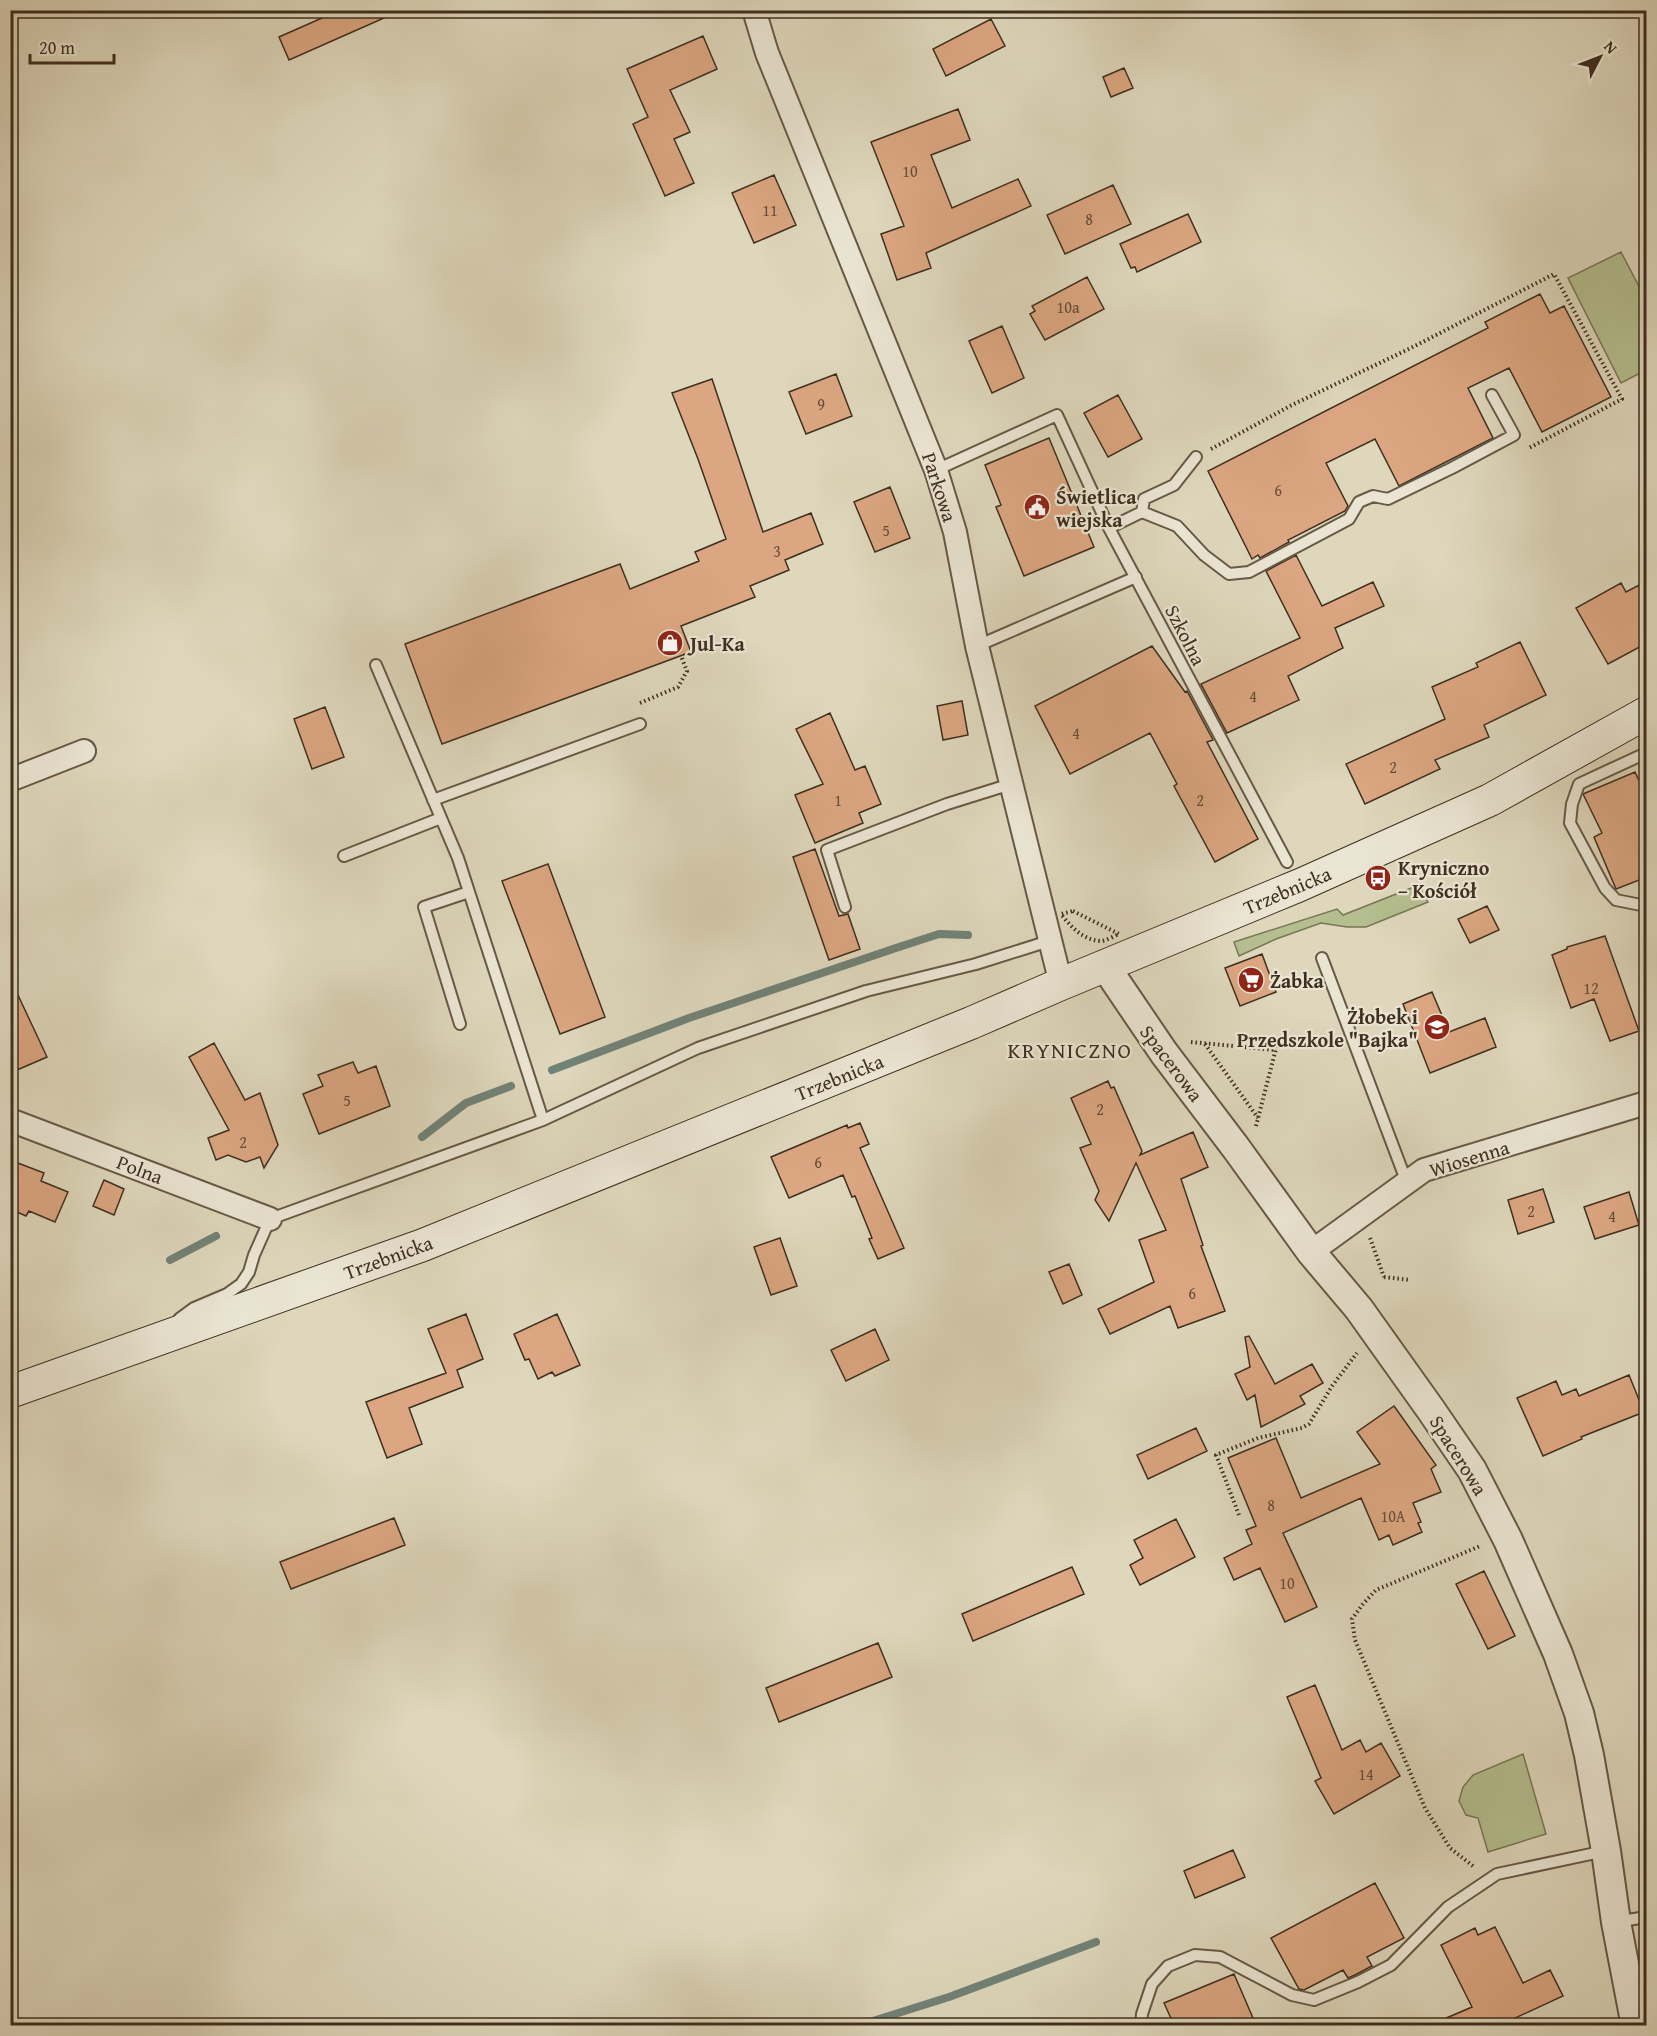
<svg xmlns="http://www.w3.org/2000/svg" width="1657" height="2036" viewBox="0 0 1657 2036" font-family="'Gentium Book Plus',serif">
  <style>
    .green { fill: #b4be8f; stroke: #7a7657; stroke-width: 1.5 }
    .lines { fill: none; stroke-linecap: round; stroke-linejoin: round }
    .stream { stroke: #718277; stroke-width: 8 }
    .building { fill: #dba681; stroke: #3f2f1f; stroke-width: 1.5 }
    .service-casing { stroke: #675946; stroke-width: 14 }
    .minor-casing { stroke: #675946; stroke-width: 26 }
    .tertiary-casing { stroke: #675946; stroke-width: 32 }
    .secondary-casing { stroke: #3f2f1f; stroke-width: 34 }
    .path { stroke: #3f2f1f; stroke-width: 4; stroke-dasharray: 1.5 3; stroke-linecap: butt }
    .service { stroke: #eae5d3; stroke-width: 10 }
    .minor { stroke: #eae5d3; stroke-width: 22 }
    .tertiary { stroke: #eae5d3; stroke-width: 28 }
    .secondary { stroke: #eae5d3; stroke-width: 32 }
    .labels { text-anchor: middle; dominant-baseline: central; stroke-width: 4.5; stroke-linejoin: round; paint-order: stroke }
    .number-label { font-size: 16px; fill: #664d38 }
    .street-label { font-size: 20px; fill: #3f2f1f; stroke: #eae5d3 }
    .poi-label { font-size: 20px; font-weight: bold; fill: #3f2f1f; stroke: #eae5d3; text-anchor: start }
    .quarter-label { font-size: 22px; letter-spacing: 1.5px; fill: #3f2f1f; stroke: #eae5d3 }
  </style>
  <rect width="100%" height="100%" fill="#ded7bc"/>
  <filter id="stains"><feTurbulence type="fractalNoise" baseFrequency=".00333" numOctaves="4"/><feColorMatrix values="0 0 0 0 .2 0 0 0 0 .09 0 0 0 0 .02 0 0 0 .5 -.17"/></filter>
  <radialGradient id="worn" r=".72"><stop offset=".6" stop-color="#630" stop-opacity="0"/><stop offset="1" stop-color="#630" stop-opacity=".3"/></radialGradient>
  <!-- green -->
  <path class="green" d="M 1621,252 L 1646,300 L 1646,370 L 1621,383 L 1568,278 Z
    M 1419,885 L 1428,902 L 1366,927 L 1347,927 L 1321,923 L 1276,939 L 1239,956 L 1234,942 L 1337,909 L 1343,915 Z
    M 1523,1754 L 1546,1834 L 1488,1852 L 1478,1818 L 1466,1815 L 1459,1801 L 1463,1787 L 1473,1775 Z"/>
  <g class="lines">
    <!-- stream -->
    <path class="stream" d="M 552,1070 L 689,1018 L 896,948 L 939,934 L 968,935
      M 422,1137 L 466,1103 L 511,1086
      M 170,1260 L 216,1236
      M 857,2026 L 949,1997 L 1096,1942"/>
  </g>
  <!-- building -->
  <path class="building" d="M 340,10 L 402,10 L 289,60 L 279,37 Z
    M 991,19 L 1005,46 L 946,76 L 933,49 Z
    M 703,36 L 717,69 L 670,90 L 690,132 L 674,139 L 694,183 L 665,196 L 633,124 L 648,117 L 627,69 Z
    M 1124,68 L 1133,88 L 1111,97 L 1103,77 Z
    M 958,109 L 970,140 L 931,155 L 952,208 L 1018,179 L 1031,206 L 926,253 L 931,268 L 897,280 L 881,234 L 904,226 L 871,142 Z
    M 774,175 L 796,225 L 754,243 L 732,193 Z
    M 1113,185 L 1131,224 L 1065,254 L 1047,215 Z
    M 1188,214 L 1201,242 L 1137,272 L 1135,267 L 1131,268 L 1120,244 Z
    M 1087,277 L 1104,309 L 1045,340 L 1030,314 L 1035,311 L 1032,306 Z
    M 1540,294 L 1550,313 L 1564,306 L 1611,397 L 1542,432 L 1509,368 L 1468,388 L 1493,438 L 1399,486 L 1375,439 L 1326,463 L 1348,506 L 1345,511 L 1288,540 L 1289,542 L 1260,558 L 1258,555 L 1252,559 L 1208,471 L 1488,328 L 1485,322 Z
    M 1002,326 L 1024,378 L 992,393 L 969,341 Z
    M 836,374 L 852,416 L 806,434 L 789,392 Z
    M 712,379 L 763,532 L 811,513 L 823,544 L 785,560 L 789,570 L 750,586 L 755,597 L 681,626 L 691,652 L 442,744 L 405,644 L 620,564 L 630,589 L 699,561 L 695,552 L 726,539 L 698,459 L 672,393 Z
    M 1118,395 L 1142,439 L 1108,457 L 1084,413 Z
    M 1049,438 L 1094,547 L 1024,576 L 996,507 L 1001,505 L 985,465 Z
    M 890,487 L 910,538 L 875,552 L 854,502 Z
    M 1296,555 L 1322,606 L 1373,582 L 1384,606 L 1335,628 L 1343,648 L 1288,676 L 1299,700 L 1227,733 L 1201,684 L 1300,638 L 1266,571 Z
    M 1647,581 L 1647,643 L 1608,664 L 1576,608 L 1621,583 L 1626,592 Z
    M 1520,642 L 1546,695 L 1484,725 L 1489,737 L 1435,760 L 1440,769 L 1365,804 L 1346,764 L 1445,719 L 1432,687 L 1478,667 L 1476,663 Z
    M 1152,646 L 1185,692 L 1187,691 L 1213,740 L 1207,742 L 1258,839 L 1215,862 L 1174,786 L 1177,784 L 1150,733 L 1070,774 L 1035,706 Z
    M 962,701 L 968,735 L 943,740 L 937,706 Z
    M 325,707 L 344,757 L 312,769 L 294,719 Z
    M 830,713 L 855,770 L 865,766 L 881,804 L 859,813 L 863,823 L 815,843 L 795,795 L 823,784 L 796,729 Z
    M 1635,772 L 1647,798 L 1647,877 L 1616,889 L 1594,837 L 1602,833 L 1583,794 Z
    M 815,849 L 839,916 L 848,914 L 860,949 L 829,960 L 793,857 Z
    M 548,864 L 605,1017 L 560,1034 L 502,881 Z
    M 1487,906 L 1499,930 L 1470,943 L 1458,919 Z
    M 1605,936 L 1639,1031 L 1610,1041 L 1594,999 L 1571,1008 L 1552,955 L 1567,949 L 1567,947 Z
    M 1262,954 L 1276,992 L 1240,1006 L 1225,968 Z
    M 10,978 L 47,1057 L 10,1073 Z
    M 1432,992 L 1449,1032 L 1485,1018 L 1496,1047 L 1430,1073 L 1403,1004 Z
    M 214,1043 L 245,1100 L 260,1093 L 278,1145 L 264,1168 L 260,1157 L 246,1162 L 228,1155 L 216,1160 L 208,1138 L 229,1130 L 189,1057 Z
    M 353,1062 L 358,1073 L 376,1066 L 390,1106 L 319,1134 L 303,1094 L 323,1086 L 318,1075 Z
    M 1108,1081 L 1111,1088 L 1114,1087 L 1142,1151 L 1140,1155 L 1193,1132 L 1208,1167 L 1181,1179 L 1203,1245 L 1201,1246 L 1225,1311 L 1178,1328 L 1170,1306 L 1110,1334 L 1098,1309 L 1154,1282 L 1139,1240 L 1166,1230 L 1136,1163 L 1109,1221 L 1095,1200 L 1099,1191 L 1080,1148 L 1091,1144 L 1071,1098 Z
    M 860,1123 L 869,1144 L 860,1148 L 904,1248 L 878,1259 L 869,1239 L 872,1238 L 855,1196 L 852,1197 L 843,1175 L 789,1198 L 771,1157 L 847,1125 L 848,1128 Z
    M 10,1160 L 44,1173 L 41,1181 L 68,1192 L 55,1222 L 29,1211 L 26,1216 L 10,1209 Z
    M 104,1180 L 124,1189 L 114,1215 L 93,1206 Z
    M 1543,1189 L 1554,1222 L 1518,1234 L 1508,1200 Z
    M 1629,1192 L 1639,1225 L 1595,1239 L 1584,1207 Z
    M 780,1238 L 797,1286 L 771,1295 L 754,1247 Z
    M 1069,1264 L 1082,1295 L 1063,1304 L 1049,1272 Z
    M 466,1314 L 483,1359 L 457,1370 L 463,1387 L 409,1408 L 422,1444 L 387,1458 L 366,1402 L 446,1373 L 428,1329 Z
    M 557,1314 L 580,1365 L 555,1376 L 552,1372 L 538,1379 L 529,1359 L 525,1360 L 514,1334 Z
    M 875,1329 L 889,1360 L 846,1381 L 831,1350 Z
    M 1249,1336 L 1275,1384 L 1312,1364 L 1323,1383 L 1300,1396 L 1305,1404 L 1261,1427 L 1255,1395 L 1247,1400 L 1235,1374 L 1250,1367 L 1245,1337 Z
    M 1629,1375 L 1644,1412 L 1581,1437 L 1582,1439 L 1543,1456 L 1517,1398 L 1556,1381 L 1562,1395 L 1576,1389 L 1579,1396 Z
    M 1394,1406 L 1436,1465 L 1431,1469 L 1441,1492 L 1413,1503 L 1421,1522 L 1418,1523 L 1422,1532 L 1393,1545 L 1389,1535 L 1379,1540 L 1361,1498 L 1283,1533 L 1317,1607 L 1285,1622 L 1260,1568 L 1234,1580 L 1224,1558 L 1252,1544 L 1246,1530 L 1256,1526 L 1228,1458 L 1276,1438 L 1301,1498 L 1380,1464 L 1357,1432 Z
    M 1196,1428 L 1207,1451 L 1148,1479 L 1137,1455 Z
    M 394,1518 L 405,1545 L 291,1589 L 280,1562 Z
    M 1176,1519 L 1195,1557 L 1140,1585 L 1130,1565 L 1143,1558 L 1134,1540 Z
    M 1072,1567 L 1084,1594 L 973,1641 L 962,1614 Z
    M 1484,1571 L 1515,1636 L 1488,1649 L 1456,1584 Z
    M 878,1643 L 892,1677 L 779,1722 L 766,1688 Z
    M 1315,1685 L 1342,1750 L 1360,1740 L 1366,1752 L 1381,1743 L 1400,1776 L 1334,1814 L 1315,1781 L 1321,1778 L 1287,1697 Z
    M 1233,1850 L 1245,1877 L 1195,1898 L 1184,1871 Z
    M 1375,1883 L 1404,1938 L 1367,1957 L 1372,1966 L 1355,1975 L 1348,1978 L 1343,1970 L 1304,1990 L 1299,1989 L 1271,1938 Z
    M 1495,1927 L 1523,1983 L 1550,1970 L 1563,1996 L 1500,2025 L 1430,2025 L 1472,2007 L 1441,1945 L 1475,1928 L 1478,1935 Z
    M 1234,1974 L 1256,2025 L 1174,2025 L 1164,2003 Z"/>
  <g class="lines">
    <defs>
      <path id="service" d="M 936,470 L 1057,415 L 1109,528 L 1287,862
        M 1142,512 L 1144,499 L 1174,485 L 1196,457
        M 1109,528 L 1142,512 L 1177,526 L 1204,555 L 1229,574 L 1249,572 L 1349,519 L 1359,502 L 1373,496 L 1388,499 L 1452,468 L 1514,435 L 1492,395
        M 977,646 L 1136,577
        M 376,665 L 458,858 L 543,1120
        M 1646,753 L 1579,784 L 1572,804 L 1570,823 L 1605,888 L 1616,900 L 1646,906
        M 433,800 L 640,724
        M 344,856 L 441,818
        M 845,907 L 827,850 L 947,804 L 1011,784
        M 1322,958 L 1407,1183
        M 460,1024 L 424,907 L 469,892
        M 179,1319 L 194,1308 L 227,1294 L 241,1284 L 249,1272 L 254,1255 L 270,1219 L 543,1120 L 698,1048 L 866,991 L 976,964 L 1049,941
        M 1616,1922 L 1646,1917
        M 1141,2026 L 1142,2014 L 1152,1984 L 1168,1966 L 1195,1955 L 1220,1957 L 1292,1995 L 1314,2000 L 1358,1982 L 1391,1965 L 1448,1907 L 1497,1874 L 1605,1851"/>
      <path id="minor" d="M 754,10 L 767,53 L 936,470 L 955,532 L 977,646 L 1061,984
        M 10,780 L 84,751
        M 10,1120 L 270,1219
        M 1311,1252 L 1424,1170 L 1646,1103"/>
      <path id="tertiary" d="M 1105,966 L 1164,1053 L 1236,1148 L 1311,1252 L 1359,1309 L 1431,1410 L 1472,1470 L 1508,1540 L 1558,1654 L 1579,1713 L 1589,1755 L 1606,1851 L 1616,1922 L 1636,2026"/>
      <path id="secondary" d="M 10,1392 L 423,1245 L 971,1023 L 1061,984 L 1300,885 L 1490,800 L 1646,713"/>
    </defs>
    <!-- service casing -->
    <use href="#service" class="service-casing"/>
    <!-- minor casing -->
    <use href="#minor" class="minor-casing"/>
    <!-- tertiary casing -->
    <use href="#tertiary" class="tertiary-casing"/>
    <!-- secondary casing -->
    <use href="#secondary" class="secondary-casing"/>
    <!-- path -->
    <path class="path" d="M 1211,449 L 1292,405 L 1415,346 L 1554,274 L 1622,399 L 1529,448
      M 640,703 L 678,687 L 687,671 L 681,656
      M 1073,911 L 1119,934 C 1114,936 1106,941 1101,941 C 1083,940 1071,927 1061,914 Z
      M 1191,1042 L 1276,1050
      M 1205,1044 L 1258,1118
      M 1256,1126 L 1279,1037 L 1332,1040
      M 1370,1238 L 1384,1277
      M 1384,1277 L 1410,1280
      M 1239,1515 L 1216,1455 L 1258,1438 L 1302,1428 L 1309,1424 L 1332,1386 L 1357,1353
      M 1473,1866 L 1450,1848 L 1425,1808 L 1355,1640 L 1352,1619 L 1363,1604 L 1376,1590 L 1480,1546"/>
    <!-- service -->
    <use href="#service" class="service"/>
    <!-- minor -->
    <use href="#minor" class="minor"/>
    <!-- tertiary -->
    <use href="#tertiary" class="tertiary"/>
    <!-- secondary -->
    <use href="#secondary" class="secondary"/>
  </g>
  <!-- icons -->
  <defs>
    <symbol id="civic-disc" viewBox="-11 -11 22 22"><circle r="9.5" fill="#8f2418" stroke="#eae5d3"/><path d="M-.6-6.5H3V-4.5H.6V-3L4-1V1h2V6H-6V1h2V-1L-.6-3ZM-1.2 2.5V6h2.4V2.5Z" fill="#fff"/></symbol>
    <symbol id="shop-disc" viewBox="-11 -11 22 22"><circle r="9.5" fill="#8f2418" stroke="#eae5d3"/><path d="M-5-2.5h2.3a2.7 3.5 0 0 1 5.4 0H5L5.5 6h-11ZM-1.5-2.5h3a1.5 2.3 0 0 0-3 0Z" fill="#fff"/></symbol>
    <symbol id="bus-disc" viewBox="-11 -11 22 22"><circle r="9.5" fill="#8f2418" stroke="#eae5d3"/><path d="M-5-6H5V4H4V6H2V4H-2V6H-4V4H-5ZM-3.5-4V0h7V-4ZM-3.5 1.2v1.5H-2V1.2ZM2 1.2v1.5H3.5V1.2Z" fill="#fff"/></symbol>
    <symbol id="supermarket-disc" viewBox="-11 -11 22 22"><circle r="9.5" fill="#8f2418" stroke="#eae5d3"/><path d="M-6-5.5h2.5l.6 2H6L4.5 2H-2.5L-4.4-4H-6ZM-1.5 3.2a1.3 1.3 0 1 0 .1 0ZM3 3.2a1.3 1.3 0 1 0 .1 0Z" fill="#fff"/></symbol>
    <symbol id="school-disc" viewBox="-11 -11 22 22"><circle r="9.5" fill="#8f2418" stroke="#eae5d3"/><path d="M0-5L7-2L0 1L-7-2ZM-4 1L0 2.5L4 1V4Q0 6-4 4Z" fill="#fff"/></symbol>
  </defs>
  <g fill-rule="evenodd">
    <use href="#civic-disc" x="1022" y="492" width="30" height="30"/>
    <use href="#shop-disc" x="655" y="628" width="30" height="30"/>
    <use href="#bus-disc" x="1363" y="863" width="30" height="30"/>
    <use href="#supermarket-disc" x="1236" y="965" width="30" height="30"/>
    <use href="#school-disc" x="1422" y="1012" width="30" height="30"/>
  </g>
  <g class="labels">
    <!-- number labels -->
    <g class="number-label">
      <text x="910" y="171">10</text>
      <text x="770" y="210">11</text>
      <text x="1089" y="219">8</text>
      <text x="1068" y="307">10a</text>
      <text x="821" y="404">9</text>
      <text x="1278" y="490">6</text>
      <text x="886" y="530">5</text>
      <text x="777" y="551">3</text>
      <text x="1253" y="696">4</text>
      <text x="1076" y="733">4</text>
      <text x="1393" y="767">2</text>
      <text x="838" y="800">1</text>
      <text x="1200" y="800">2</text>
      <text x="1591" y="988">12</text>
      <text x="347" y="1100">5</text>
      <text x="1100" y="1109">2</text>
      <text x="243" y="1142">2</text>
      <text x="818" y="1162">6</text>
      <text x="1531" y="1211">2</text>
      <text x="1612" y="1216">4</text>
      <text x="1192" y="1293">6</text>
      <text x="1271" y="1505">8</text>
      <text x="1393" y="1516">10A</text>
      <text x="1287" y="1583">10</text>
      <text x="1366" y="1774">14</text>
    </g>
    <!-- street labels -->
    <g class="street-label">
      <text transform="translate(940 487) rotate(72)">Parkowa</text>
      <text transform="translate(1186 635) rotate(63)">Szkolna</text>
      <text transform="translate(1287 890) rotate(-23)">Trzebnicka</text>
      <text transform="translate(1172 1063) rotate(53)">Spacerowa</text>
      <text transform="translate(839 1077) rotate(-22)">Trzebnicka</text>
      <text transform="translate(1469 1158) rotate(-17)">Wiosenna</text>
      <text transform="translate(140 1169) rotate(21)">Polna</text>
      <text transform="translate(388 1257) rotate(-20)">Trzebnicka</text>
      <text transform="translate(1459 1455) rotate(58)">Spacerowa</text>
    </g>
    <!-- poi labels -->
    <g class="poi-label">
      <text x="1056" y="496">Świetlica<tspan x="1056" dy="23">wiejska</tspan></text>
      <text x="690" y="643">Jul-Ka</text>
      <text x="1398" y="867">Kryniczno<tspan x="1398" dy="23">– Kościół</tspan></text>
      <text x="1270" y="980">Żabka</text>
      <text x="1418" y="1016" text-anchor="end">Żłobek i<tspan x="1418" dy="23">Przedszkole "Bajka"</tspan></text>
    </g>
    <!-- quarter labels -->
    <g class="quarter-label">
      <text x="1070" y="1050">KRYNICZNO</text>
    </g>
  </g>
  <!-- margin -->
  <rect width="1657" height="2036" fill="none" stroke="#ded7bc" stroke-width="36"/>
  <rect x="12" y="12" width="1633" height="2012" fill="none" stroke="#3f2f1f" stroke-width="3"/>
  <rect x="18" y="18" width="1621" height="2000" fill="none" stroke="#3f2f1f" stroke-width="1.5"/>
  <!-- north arrow -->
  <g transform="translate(1600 57) rotate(48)" stroke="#eae5d3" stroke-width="4.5" paint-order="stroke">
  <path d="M0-4.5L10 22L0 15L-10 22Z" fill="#3f2f1f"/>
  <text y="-9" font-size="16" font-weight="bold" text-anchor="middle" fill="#3f2f1f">N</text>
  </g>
  <!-- scale -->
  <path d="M30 54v9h84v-9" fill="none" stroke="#3f2f1f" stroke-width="3"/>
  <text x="39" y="54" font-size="18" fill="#3f2f1f" stroke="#eae5d3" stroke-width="4.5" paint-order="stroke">20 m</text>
  <rect width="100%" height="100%" filter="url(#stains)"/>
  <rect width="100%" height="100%" fill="url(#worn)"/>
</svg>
